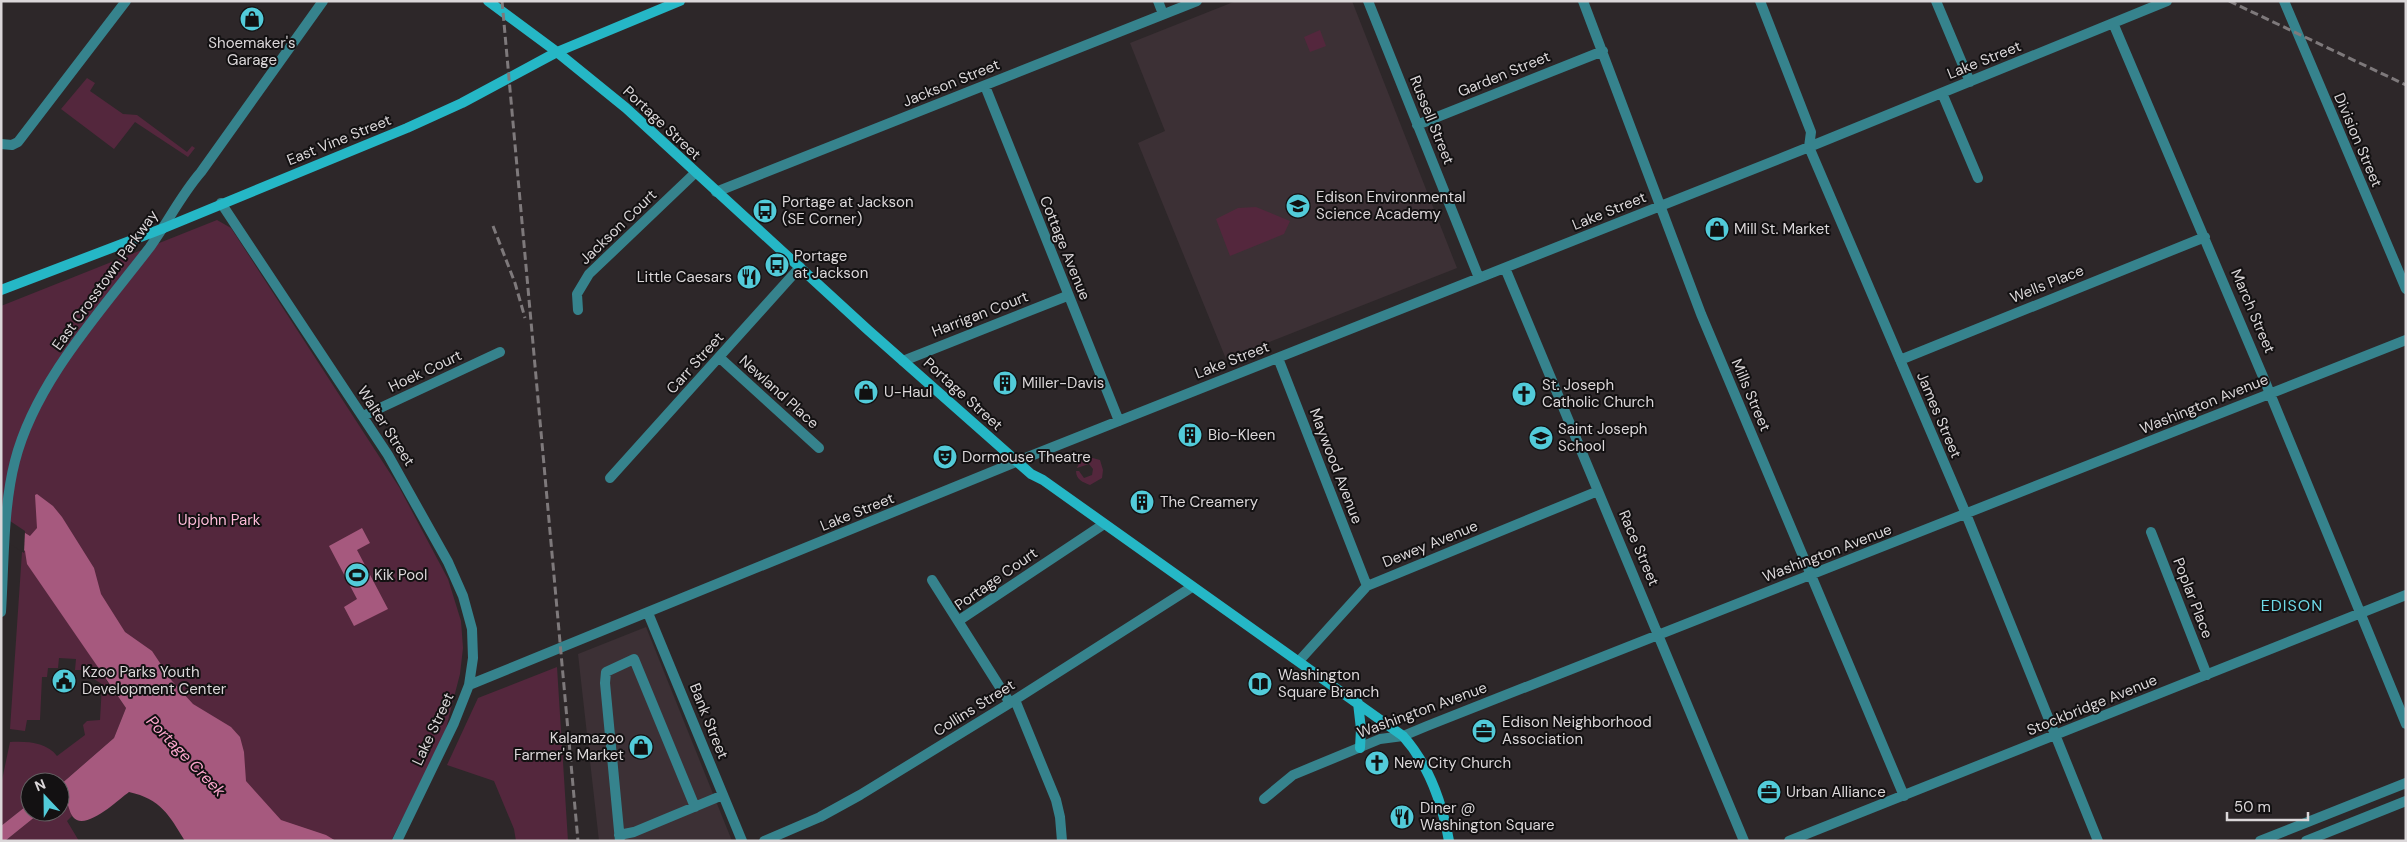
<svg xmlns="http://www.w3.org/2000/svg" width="2407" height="842" viewBox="0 0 2407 842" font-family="'DM Sans',sans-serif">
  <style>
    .built { fill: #3c3035 }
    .green { fill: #54273d }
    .water { fill: #a6597e }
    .pier { fill: #2d2729 }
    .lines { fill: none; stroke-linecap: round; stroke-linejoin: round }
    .street { stroke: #36838d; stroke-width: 10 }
    .secondary { stroke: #25b7c6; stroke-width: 10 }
    .rail { stroke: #7e797b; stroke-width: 3; stroke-dasharray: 8 4; stroke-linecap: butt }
    .labels { text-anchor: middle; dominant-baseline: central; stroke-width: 4; stroke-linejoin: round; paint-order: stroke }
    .poi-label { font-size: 15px; fill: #dbd7d9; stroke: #131112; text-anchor: start }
    .street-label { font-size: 15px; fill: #dbd7d9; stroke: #131112 }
    .park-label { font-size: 15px; fill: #febcd9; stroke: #131112 }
    .neighbourhood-label { font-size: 16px; letter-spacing: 1px; fill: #6ed9e6; stroke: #131112 }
    .water-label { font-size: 16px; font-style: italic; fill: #fca6cd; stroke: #131112 }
  </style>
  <rect width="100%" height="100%" fill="#2d2729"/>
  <!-- built -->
  <path class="built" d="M 1236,1 L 1352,1 L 1457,268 L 1226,359 L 1138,143 L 1165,131 L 1130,43 Z
    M 646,627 L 732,841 L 599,841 L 578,654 Z"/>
  <!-- green -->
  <path class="green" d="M 1320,30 L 1326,46 L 1310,52 L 1304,37 Z
    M 87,78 L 95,83 L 90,91 L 123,114 L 137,115 L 187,152 L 192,146 L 195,148 L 188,157 L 135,122 L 114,149 L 61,109 Z
    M 1256,207 L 1290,221 L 1284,234 L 1230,256 L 1216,219 L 1238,208 Z
    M 217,220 L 231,228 L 399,487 L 448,579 L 461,621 L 463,648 L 460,674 L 444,736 L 391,841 L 282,841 L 31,537 L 1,518 L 1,306 Z
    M 1089,457 L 1100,460 L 1103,470 L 1102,478 L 1090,485 C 1083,482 1076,480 1076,471 L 1079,471 L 1084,478 L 1092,475 L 1093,469 L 1089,464 L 1077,468 L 1081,459 Z
    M 25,551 L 106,680 L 126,708 L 114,738 L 61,784 L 60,782 L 30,782 L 30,803 L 1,826 L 1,785 L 10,742 C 26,741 47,742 57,756 L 85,735 L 83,725 L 87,721 L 100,720 L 102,684 L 84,673 L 83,670 L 75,670 L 76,659 L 59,658 L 58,668 L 48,668 L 47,677 L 42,677 L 40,720 L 27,720 L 25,731 L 10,729 L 22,552 Z
    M 557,667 L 568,841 L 516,841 L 514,829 L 494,781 L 447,765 L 478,698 Z
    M 65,794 L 72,816 L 67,821 L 79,841 L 5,841 L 41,812 L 60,812 L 60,797 Z"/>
  <!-- water -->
  <path class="water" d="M 37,494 L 53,506 L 62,517 L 94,568 L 101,594 L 125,632 L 152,651 L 172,681 L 193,704 L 231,727 L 240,737 L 244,752 L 246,781 L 281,820 L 326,835 L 336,841 L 185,841 C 169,815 161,799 129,792 C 118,800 85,832 73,817 C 69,812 67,800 65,794 L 60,797 L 60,785 L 114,738 L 126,708 L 27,564 L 25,551 L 1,535 L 1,518 L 30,536 L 37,528 L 35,495 Z
    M 362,528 L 370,543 L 357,550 L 388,609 L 354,626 L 344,607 L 357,599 L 329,546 Z
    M 30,803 L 30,812 L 41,812 L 5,841 L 1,841 L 1,826 Z"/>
  <!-- pier -->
  <path class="pier" d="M 1,515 L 25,531 L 24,553 L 1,538 Z"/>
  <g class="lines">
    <!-- street -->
    <path class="street" d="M 1158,1 L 1163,14
      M 1368,1 L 1479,278
      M 1583,1 L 1701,314 L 1904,796
      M 1760,1 L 1811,132 L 1809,147 L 1966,514 L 2098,841
      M 1936,1 L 1970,82
      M 2284,1 L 2406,289
      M 2113,23 L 2264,379 L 2406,724
      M 985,86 L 1119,421
      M 1942,93 L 1978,178
      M 1417,125 L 1603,51
      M 1,144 L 12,145 L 18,142 L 126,1
      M 716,192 L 1197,1
      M 221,203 L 388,455 L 448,562 L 463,596 L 472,629 L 473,658 L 469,685
      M 1505,268 L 1744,841
      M 578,310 L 577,294 L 589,274 L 695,173
      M 720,358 L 819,448
      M 1278,358 L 1367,586
      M 1900,360 L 2205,237
      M 903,361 L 1067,296
      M 363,416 L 500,352
      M 610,478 L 800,267
      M 2151,532 L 2207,675
      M 932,580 L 958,621
      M 1,612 C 4,564 3,507 15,461 C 35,382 101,311 150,247 C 168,222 181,195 201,172 L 323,1
      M 648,613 L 742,841
      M 1299,661 L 1367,586 L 1598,491
      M 1015,700 L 1056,800 L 1060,817 L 1062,841
      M 1010,703 L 958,621 L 1104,524
      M 1264,799 L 1293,775 L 1380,739 L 1403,736 L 1427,726 L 2406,340
      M 619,835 L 634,832 L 723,795
      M 397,841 L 454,723 L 469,685 L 1033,455 L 1809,147 L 2167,1
      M 620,841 L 605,683 L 606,672 L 634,659 L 695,807
      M 764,841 L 820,817 L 860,795 L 1010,703 L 1192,587
      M 1789,841 L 2406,595
      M 2260,841 L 2406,783
      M 2306,841 L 2406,801"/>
    <!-- secondary -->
    <path class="secondary" d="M 488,1 L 557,52 L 626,108 L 868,330 L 1031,474 L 1043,480 L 1403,736 C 1429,765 1442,802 1449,841
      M 1,290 L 164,228 L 407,128 L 462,103 L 557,52 L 680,1
      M 1358,703 L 1361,729 L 1360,748"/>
    <!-- rail -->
    <path class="rail" d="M 502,1 L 578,841
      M 2229,1 L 2406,85
      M 493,226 L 515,283 L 525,318"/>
  </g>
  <!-- icons -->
  <defs>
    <symbol id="shop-disc" viewBox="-11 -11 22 22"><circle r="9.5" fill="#52cbd9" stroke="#131112"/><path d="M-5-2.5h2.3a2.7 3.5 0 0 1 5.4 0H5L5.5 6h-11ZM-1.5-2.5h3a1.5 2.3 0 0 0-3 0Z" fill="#111"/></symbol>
    <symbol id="school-disc" viewBox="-11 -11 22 22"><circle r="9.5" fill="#52cbd9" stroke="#131112"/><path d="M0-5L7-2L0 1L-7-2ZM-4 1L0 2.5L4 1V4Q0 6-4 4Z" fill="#111"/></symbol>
    <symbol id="bus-disc" viewBox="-11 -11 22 22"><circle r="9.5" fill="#52cbd9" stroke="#131112"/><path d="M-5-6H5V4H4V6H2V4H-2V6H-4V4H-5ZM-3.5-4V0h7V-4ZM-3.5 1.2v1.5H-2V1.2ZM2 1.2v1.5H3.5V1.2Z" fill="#111"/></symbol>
    <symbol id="restaurant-disc" viewBox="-11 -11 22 22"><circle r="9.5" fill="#52cbd9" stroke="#131112"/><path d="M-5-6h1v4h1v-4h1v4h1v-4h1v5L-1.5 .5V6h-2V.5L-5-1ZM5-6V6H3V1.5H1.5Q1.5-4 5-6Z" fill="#111"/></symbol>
    <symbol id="building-disc" viewBox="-11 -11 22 22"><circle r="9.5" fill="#52cbd9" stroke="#131112"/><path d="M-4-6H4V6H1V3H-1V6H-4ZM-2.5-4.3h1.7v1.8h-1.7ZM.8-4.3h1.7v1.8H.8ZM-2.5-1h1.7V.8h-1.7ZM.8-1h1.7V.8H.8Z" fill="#111"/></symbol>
    <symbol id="church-disc" viewBox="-11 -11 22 22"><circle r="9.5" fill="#52cbd9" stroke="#131112"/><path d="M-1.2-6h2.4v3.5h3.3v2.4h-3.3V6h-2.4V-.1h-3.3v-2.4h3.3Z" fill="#111"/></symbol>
    <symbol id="theatre-disc" viewBox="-11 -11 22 22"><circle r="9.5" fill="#52cbd9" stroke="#131112"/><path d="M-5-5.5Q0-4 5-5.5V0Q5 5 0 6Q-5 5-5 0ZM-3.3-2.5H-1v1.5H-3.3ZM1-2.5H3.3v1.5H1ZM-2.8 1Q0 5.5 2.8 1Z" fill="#111"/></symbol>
    <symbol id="stadium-disc" viewBox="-11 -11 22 22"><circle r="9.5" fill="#52cbd9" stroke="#131112"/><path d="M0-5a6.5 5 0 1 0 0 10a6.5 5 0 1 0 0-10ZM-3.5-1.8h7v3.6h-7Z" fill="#111"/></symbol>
    <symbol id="civic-disc" viewBox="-11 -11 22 22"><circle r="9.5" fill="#52cbd9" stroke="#131112"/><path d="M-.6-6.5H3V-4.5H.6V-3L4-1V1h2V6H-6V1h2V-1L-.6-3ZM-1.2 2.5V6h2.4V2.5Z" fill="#111"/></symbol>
    <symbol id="library-disc" viewBox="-11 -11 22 22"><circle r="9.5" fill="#52cbd9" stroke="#131112"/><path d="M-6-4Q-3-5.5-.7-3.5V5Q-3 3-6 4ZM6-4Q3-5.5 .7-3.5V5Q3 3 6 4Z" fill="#111"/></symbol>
    <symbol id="office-disc" viewBox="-11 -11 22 22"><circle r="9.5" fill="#52cbd9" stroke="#131112"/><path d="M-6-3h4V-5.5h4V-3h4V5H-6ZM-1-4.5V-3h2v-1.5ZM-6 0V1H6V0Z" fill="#111"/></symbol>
  </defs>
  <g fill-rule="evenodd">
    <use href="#shop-disc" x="238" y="5" width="28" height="28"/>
    <use href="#school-disc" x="1284" y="192" width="28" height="28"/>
    <use href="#bus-disc" x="751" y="197" width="28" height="28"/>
    <use href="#shop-disc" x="1703" y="215" width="28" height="28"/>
    <use href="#bus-disc" x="763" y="251" width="28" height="28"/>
    <use href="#restaurant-disc" x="735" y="263" width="28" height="28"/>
    <use href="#building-disc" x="991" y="369" width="28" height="28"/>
    <use href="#shop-disc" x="852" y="378" width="28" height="28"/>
    <use href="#church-disc" x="1510" y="380" width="28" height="28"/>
    <use href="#building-disc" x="1176" y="421" width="28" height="28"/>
    <use href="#school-disc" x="1527" y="424" width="28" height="28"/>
    <use href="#theatre-disc" x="931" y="443" width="28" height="28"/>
    <use href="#building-disc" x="1128" y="488" width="28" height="28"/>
    <use href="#stadium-disc" x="343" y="561" width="28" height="28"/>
    <use href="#civic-disc" x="50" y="667" width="28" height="28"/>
    <use href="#library-disc" x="1246" y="670" width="28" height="28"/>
    <use href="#office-disc" x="1470" y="717" width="28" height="28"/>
    <use href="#shop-disc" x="627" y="733" width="28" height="28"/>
    <use href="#church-disc" x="1363" y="749" width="28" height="28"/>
    <use href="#office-disc" x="1755" y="778" width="28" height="28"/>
    <use href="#restaurant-disc" x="1388" y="803" width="28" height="28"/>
  </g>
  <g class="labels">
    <!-- poi labels -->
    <g class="poi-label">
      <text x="252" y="43" text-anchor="middle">Shoemaker's<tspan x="252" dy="17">Garage</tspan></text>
      <text x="1316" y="197">Edison Environmental<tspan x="1316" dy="17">Science Academy</tspan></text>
      <text x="782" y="202">Portage at Jackson<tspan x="782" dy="17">(SE Corner)</tspan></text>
      <text x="1734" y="229">Mill St. Market</text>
      <text x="794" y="256">Portage<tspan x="794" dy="17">at Jackson</tspan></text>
      <text x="732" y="277" text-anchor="end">Little Caesars</text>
      <text x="1022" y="383">Miller-Davis</text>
      <text x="1542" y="385">St. Joseph<tspan x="1542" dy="17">Catholic Church</tspan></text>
      <text x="884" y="392">U-Haul</text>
      <text x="1558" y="429">Saint Joseph<tspan x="1558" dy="17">School</tspan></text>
      <text x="1208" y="435">Bio-Kleen</text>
      <text x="962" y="457">Dormouse Theatre</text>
      <text x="1160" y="502">The Creamery</text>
      <text x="374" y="575">Kik Pool</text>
      <text x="82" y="672">Kzoo Parks Youth<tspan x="82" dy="17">Development Center</tspan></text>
      <text x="1278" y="675">Washington<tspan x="1278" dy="17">Square Branch</tspan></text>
      <text x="1502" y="722">Edison Neighborhood<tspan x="1502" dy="17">Association</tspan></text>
      <text x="624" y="738" text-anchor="end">Kalamazoo<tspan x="624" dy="17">Farmer's Market</tspan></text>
      <text x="1394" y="763">New City Church</text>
      <text x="1786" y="792">Urban Alliance</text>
      <text x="1420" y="808">Diner @<tspan x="1420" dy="17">Washington Square</tspan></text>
    </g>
    <!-- street labels -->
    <g class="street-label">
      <text transform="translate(1984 60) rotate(-22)">Lake Street</text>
      <text transform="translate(1504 74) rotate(-22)">Garden Street</text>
      <text transform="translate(951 83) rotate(-22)">Jackson Street</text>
      <text transform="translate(1432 120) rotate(68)">Russell Street</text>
      <text transform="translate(662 123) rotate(43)">Portage Street</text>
      <text transform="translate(339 140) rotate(-22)">East Vine Street</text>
      <text transform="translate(2358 140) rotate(67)">Division Street</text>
      <text transform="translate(1609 211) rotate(-22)">Lake Street</text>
      <text transform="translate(618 227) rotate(-44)">Jackson Court</text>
      <text transform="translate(1065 248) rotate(68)">Cottage Avenue</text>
      <text transform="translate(105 280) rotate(-54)">East Crosstown Parkway</text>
      <text transform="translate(2047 284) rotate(-22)">Wells Place</text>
      <text transform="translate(2253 311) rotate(67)">March Street</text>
      <text transform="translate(980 314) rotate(-21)">Harrigan Court</text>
      <text transform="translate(1232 360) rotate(-21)">Lake Street</text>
      <text transform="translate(695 363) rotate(-48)">Carr Street</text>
      <text transform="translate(425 371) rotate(-25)">Hoek Court</text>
      <text transform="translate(779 392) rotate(42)">Newland Place</text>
      <text transform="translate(963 394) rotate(42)">Portage Street</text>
      <text transform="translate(1751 395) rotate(67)">Mills Street</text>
      <text transform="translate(2204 404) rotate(-22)">Washington Avenue</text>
      <text transform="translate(1939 415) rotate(67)">James Street</text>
      <text transform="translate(386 426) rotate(57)">Walter Street</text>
      <text transform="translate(1336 466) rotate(69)">Maywood Avenue</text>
      <text transform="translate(857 512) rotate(-22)">Lake Street</text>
      <text transform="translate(1430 544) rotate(-22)">Dewey Avenue</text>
      <text transform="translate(1639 548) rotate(67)">Race Street</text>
      <text transform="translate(1827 553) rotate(-21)">Washington Avenue</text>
      <text transform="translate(996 579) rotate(-35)">Portage Court</text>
      <text transform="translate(2193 598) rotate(69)">Poplar Place</text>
      <text transform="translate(2092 705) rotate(-22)">Stockbridge Avenue</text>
      <text transform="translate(974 708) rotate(-32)">Collins Street</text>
      <text transform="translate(1422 710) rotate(-20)">Washington Avenue</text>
      <text transform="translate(709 721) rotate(68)">Bank Street</text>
      <text transform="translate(433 729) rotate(-65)">Lake Street</text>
    </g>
    <!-- park labels -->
    <g class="park-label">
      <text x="219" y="520">Upjohn Park</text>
    </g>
    <!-- neighbourhood labels -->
    <g class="neighbourhood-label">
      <text x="2292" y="605">EDISON</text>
    </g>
    <!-- water labels -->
    <g class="water-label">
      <text transform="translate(186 756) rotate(46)">Portage Creek</text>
    </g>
  </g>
  <!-- border -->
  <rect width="2407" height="842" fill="none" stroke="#dbd7d9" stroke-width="5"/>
  <!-- north arrow -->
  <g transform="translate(45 797) rotate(338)"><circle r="24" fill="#131112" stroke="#636062"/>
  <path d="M0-4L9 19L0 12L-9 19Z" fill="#52cbd9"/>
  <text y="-8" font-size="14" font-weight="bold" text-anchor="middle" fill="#dbd7d9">N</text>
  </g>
  <!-- scale -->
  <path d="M2227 812v8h81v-8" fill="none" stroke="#dbd7d9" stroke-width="2.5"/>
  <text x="2234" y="812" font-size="15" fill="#dbd7d9" stroke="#131112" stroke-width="4" paint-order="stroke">50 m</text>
</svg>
